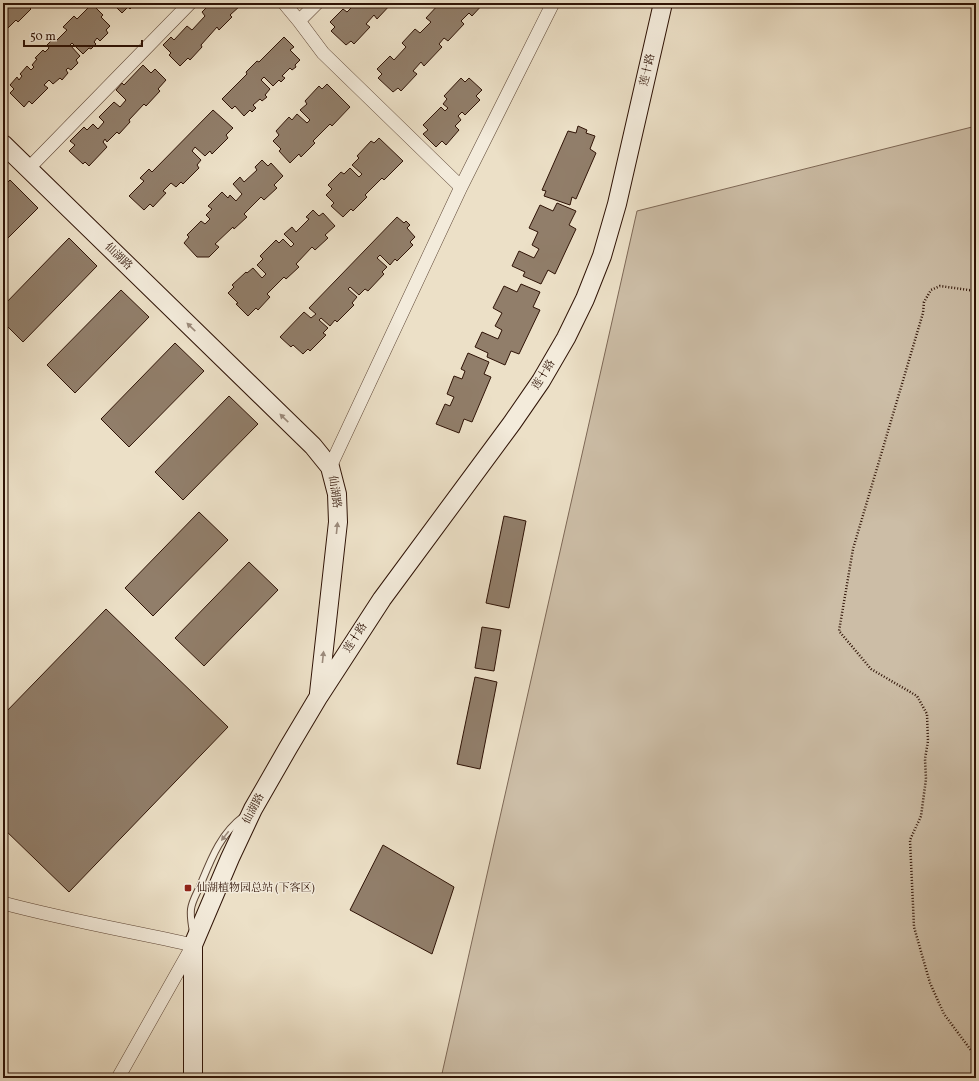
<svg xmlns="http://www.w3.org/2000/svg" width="979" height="1081" viewBox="0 0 979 1081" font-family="Vollkorn,'Noto Serif SC',serif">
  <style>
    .green { fill: #ccbda6; stroke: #7e6856 }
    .building { fill: #917e6a; stroke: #2f1306 }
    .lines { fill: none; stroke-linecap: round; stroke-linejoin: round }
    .lane-casing { stroke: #5e4636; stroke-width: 8 }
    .street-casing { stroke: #5e4636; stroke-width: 14 }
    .secondary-casing { stroke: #2f1306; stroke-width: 20 }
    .path { stroke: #2f1306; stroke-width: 2.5; stroke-dasharray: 1 2; stroke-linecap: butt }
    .lane { stroke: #f3ebdb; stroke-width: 6 }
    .street { stroke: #f3ebdb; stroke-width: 13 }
    .secondary { stroke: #f3ebdb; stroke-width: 18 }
    .oneway { fill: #9b8a7b }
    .poi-dot { fill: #8f2418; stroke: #f3ebdb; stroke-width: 1.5 }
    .labels { text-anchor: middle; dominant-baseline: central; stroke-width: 3; stroke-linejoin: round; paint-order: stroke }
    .street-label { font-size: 11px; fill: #2f1306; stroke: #f3ebdb }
    .poi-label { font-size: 11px; fill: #2f1306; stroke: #f3ebdb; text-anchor: start }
  </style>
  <rect width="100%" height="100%" fill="#ece0c7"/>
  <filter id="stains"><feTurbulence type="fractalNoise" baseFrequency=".005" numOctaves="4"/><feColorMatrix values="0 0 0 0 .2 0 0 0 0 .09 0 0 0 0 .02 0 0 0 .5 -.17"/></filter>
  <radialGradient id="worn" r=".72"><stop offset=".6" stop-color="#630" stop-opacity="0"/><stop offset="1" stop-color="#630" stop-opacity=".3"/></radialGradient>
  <!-- green -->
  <path class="green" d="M 976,126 L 976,1078 L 441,1078 L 637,211 Z"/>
  <!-- building -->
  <path class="building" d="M 3,3 L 32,3 L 29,7 L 31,9 L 18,22 L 16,20 L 7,29 L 5,26 L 3,28 Z
    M 112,3 L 134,3 L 135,4 L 130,9 L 128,7 L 122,13 Z
    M 211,3 L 237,3 L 240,6 L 230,15 L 232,17 L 219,30 L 217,27 L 201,45 L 202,47 L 190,60 L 188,58 L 180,66 L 169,55 L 171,53 L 163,45 L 171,37 L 174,40 L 187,26 L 192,30 L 205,16 L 202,12 Z
    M 356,3 L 392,3 L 377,19 L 374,15 L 366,24 L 370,27 L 354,44 L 351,41 L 346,45 L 331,31 L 335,27 L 330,22 L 343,9 L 347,12 Z
    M 440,3 L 444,8 L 449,3 L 484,3 L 472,16 L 469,13 L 461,21 L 464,24 L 448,41 L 444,38 L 439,44 L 442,47 L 424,66 L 421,62 L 413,71 L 417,74 L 401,91 L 398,88 L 393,92 L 378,78 L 382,74 L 377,69 L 390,56 L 394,60 L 406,47 L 402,43 L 415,29 L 420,33 L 431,22 L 426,18 Z
    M 92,4 L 103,15 L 101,17 L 110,26 L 106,30 L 108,33 L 100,41 L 97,38 L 94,42 L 96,44 L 91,49 L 89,48 L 83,54 L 72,43 L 70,45 L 80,56 L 76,60 L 78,63 L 71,70 L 68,68 L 66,70 L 68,73 L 62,80 L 60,78 L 53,84 L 49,80 L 44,85 L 48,88 L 32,104 L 29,101 L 24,107 L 10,93 L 14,89 L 10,85 L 17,77 L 19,80 L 22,76 L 20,74 L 27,66 L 31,70 L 34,67 L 32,65 L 37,59 L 35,58 L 43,50 L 45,52 L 49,48 L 47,45 L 53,39 L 56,41 L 67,30 L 63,27 L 74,16 L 77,19 Z
    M 284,37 L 294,47 L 290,50 L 300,60 L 295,65 L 296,67 L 292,70 L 290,68 L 282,76 L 285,78 L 281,82 L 279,80 L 273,86 L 264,77 L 261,80 L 270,89 L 265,95 L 267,97 L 262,101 L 260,99 L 253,105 L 256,108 L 252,112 L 250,110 L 244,116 L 235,106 L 232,109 L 222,99 L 247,74 L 246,72 L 257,61 L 259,62 Z
    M 143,65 L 151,73 L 155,69 L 166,80 L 158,89 L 160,91 L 146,106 L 144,104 L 129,120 L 130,122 L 119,134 L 117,132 L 107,142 L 105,139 L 103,142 L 107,147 L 89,166 L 85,162 L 83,164 L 69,151 L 75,145 L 70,141 L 84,127 L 87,130 L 93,124 L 98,129 L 104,122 L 99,117 L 114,102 L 120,107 L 126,100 L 116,90 L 122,83 L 124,85 Z
    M 461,78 L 465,82 L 469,78 L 482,90 L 476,96 L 480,100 L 465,115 L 462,112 L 458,116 L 461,120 L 455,126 L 459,130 L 446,145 L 442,141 L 436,147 L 423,134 L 428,130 L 423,125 L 441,107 L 445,111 L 448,108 L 443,104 L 447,99 L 444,96 Z
    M 327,84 L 350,107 L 332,126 L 330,124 L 313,141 L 315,143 L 301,157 L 299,154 L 290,163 L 279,151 L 281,149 L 273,141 L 279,135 L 276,131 L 289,117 L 292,120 L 297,114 L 307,123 L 310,120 L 300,110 L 307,104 L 305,101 L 319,86 L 322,89 Z
    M 213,110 L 233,128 L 226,135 L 228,138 L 212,154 L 210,151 L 205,156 L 195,147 L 192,151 L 201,160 L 197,165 L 199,168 L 183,184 L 181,182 L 176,187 L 171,183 L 163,191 L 166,193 L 153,207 L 150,204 L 144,210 L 129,196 L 144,181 L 140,178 L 149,169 L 152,172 Z
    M 578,126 L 587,130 L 586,133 L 595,136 L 590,149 L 596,153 L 576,199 L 572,197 L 570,205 L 544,196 L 546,191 L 542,190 L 568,131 L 576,133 Z
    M 379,138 L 403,161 L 384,180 L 382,178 L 365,195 L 367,197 L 353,211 L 351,209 L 343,217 L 331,206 L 334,203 L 326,195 L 332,189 L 328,185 L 341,172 L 344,174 L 350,168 L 359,177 L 362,174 L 352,165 L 359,158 L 357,156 L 371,141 L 374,143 Z
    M 262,160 L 268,166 L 271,163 L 283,176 L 274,185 L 277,188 L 264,200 L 261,197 L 244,214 L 247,217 L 234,229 L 233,227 L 215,244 L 219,247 L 209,257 L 197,257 L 184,243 L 189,237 L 187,235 L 201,221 L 205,224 L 210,219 L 206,215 L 212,209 L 208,206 L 222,192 L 228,198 L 230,195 L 236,201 L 242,194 L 233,184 L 240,177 L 244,182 L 257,170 L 255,167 Z
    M 10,180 L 38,208 L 3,243 L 3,187 Z
    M 557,203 L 576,211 L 569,225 L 576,229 L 555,274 L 548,270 L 541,284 L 523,276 L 525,272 L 512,266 L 519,251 L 534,258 L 539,249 L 532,245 L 538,232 L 529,228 L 540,205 L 553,211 Z
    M 313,210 L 319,216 L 323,213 L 335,226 L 325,235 L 328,238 L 315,250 L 312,247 L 296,264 L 299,267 L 286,279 L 284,277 L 267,294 L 270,297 L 258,310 L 256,308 L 248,316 L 236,304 L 238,303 L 228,293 L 234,287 L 232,285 L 246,272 L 247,273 L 253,268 L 262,278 L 266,274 L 257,265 L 263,259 L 260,256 L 276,240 L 279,243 L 283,239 L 291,247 L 294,244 L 284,234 L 292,227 L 296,232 L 309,219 L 306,217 Z
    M 397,217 L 404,223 L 406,221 L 410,225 L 407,228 L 415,237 L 410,242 L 413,245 L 397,261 L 395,259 L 390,265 L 380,255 L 377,258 L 387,267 L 382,272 L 384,274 L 368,291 L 365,289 L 359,295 L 350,287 L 348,289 L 357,297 L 352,303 L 354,305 L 337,322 L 335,320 L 330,326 L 321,318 L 319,320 L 328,328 L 323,333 L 326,335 L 310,351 L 308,349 L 303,354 L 293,345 L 291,347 L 280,337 L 304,312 L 311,318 L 316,314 L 309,308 Z
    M 69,238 L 97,266 L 23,342 L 3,322 L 3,306 Z
    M 521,284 L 540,292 L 533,307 L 540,310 L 519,354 L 511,351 L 505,365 L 487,357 L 488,353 L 475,347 L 482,332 L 498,339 L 502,330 L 495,326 L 502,313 L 493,308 L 504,286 L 517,292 Z
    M 121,290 L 149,317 L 75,393 L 47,365 Z
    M 175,343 L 204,371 L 129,447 L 101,419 Z
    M 468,353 L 489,362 L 484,374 L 491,377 L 472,422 L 464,419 L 459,433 L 436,424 L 445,404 L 450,406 L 454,397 L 447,394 L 454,376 L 462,379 L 465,371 L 461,369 Z
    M 229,396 L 258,424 L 183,500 L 155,472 Z
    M 199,512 L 228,540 L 153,616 L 125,588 Z
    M 504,516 L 526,521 L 509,608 L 486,603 Z
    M 249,562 L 278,590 L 204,666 L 175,638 Z
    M 106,609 L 228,727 L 69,892 L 3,828 L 3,715 Z
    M 482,627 L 501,630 L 494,671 L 475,668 Z
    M 475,677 L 497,682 L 480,769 L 457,764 Z
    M 383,845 L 454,887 L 432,954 L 350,910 Z"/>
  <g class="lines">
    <defs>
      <path id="lane" d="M 193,933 C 192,925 190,917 191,909 C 192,901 197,893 200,886 C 211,859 220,834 244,816"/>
      <path id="street" d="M 284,3 L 299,21 L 323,53 L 461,187
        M 299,21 L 317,3
        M 28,169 L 190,3
        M 330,467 L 461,187 L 553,3
        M 3,903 C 66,920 130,931 193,945 L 118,1078"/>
      <path id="secondary" d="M 3,144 L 313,446 L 330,467 L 337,494 L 338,522 L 319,693
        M 193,1078 L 193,945 L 230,858 L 253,809 L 288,748 L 319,696 L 382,599 L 512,423 L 541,381 L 566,338 L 585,299 L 602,256 L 617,204 L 663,3"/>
    </defs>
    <!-- lane casing -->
    <use href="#lane" class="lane-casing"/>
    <!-- street casing -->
    <use href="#street" class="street-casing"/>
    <!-- secondary casing -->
    <use href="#secondary" class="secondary-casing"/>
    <!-- path -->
    <path class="path" d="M 976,291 L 940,286 L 931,290 L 924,302 L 923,313 L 853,549 L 839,631 L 871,669 L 917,696 L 927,714 L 928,741 L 925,759 L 926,779 L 921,816 L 910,840 L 914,927 L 930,983 L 944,1014 L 976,1057"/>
    <!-- lane -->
    <use href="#lane" class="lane"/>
    <!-- street -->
    <use href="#street" class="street"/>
    <!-- secondary -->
    <use href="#secondary" class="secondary"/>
  </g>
  <!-- one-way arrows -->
  <defs><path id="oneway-solid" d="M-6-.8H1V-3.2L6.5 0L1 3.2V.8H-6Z"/></defs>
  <g class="oneway">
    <use href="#oneway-solid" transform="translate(191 327) rotate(-136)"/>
    <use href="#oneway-solid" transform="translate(284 418) rotate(-136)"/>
    <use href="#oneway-solid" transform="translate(337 528) rotate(-84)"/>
    <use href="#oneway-solid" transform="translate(323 657) rotate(-84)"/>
    <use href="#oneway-solid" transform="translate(225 836) rotate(128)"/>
  </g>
  <!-- markers -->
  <rect class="poi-dot" x="184" y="884" width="8" height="8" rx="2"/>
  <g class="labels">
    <!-- street labels -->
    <g class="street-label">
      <text transform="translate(648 70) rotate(-77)">莲十路</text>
      <text transform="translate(118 257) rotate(44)">仙湖路</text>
      <text transform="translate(544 375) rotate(-58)">莲十路</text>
      <text transform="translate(334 492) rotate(82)">仙湖路</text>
      <text transform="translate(356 638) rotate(-57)">莲十路</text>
      <text transform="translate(254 809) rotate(-62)">仙湖路</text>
    </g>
    <!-- poi labels -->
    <g class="poi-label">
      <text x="196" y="888">仙湖植物园总站 (下客区)</text>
    </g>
  </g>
  <!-- margin -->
  <rect width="979" height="1081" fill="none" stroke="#ece0c7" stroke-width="16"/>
  <rect x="4" y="4" width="971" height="1073" fill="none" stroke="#2f1306" stroke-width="2"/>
  <rect x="8" y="8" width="963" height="1065" fill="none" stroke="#2f1306"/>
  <!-- scale -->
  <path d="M24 40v6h118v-6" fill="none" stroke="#2f1306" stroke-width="2"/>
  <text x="30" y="40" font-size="12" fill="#2f1306" stroke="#f3ebdb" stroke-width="3" paint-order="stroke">50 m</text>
  <rect width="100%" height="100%" filter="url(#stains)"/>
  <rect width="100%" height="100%" fill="url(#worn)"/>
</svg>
